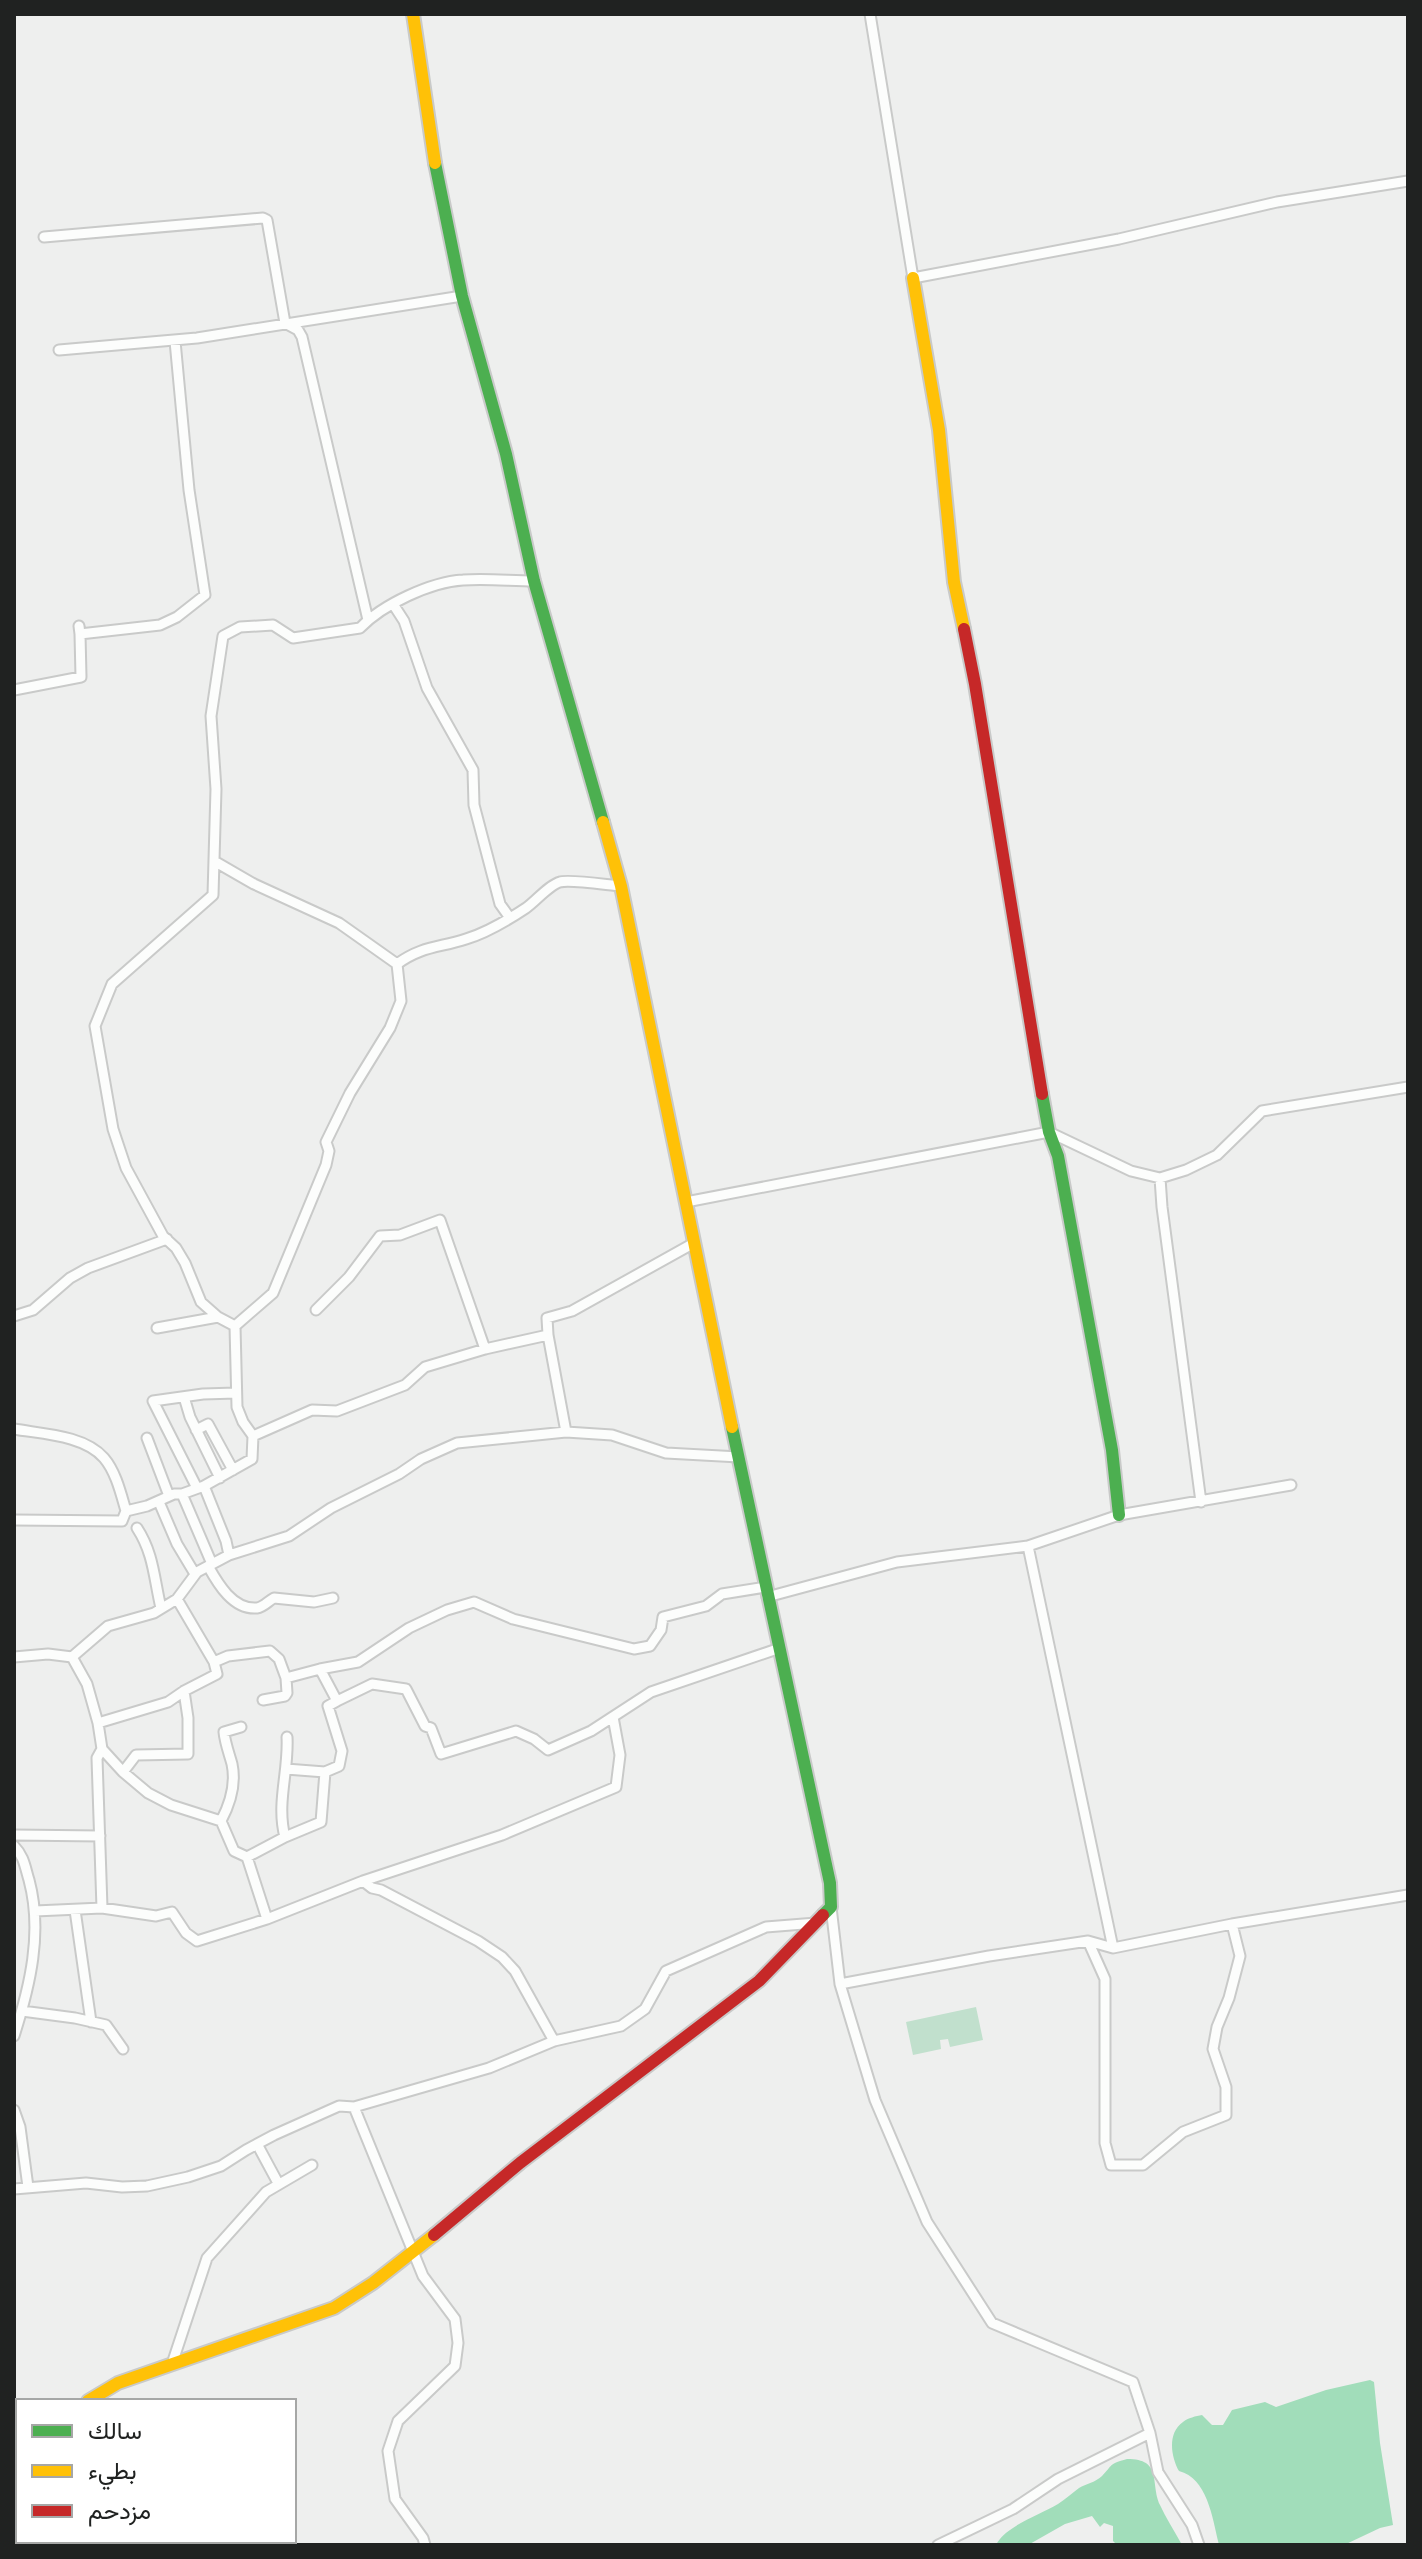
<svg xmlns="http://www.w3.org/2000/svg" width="1422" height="2559" viewBox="0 0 1422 2559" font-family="Georgia,Vazirmatn,serif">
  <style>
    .green { fill: #c1e0cd }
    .water { fill: #a1ddba }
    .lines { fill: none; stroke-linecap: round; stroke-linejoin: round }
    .street-casing { stroke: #c9cac9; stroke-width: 13 }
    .fast-casing { stroke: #c9cac9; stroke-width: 16 }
    .slow-casing { stroke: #c9cac9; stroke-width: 16 }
    .jam-casing { stroke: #c9cac9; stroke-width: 16 }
    .street { stroke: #fcfdfc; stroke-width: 9 }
    .fast { stroke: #4caf50; stroke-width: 12 }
    .slow { stroke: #ffc107; stroke-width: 12 }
    .jam { stroke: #c62828; stroke-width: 12 }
  </style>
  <rect width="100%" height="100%" fill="#eeefee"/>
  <!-- green -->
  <path class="green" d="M 976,2007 L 983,2040 L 950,2047 L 948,2039 L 940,2040 L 941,2049 L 913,2055 L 906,2022 Z"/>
  <!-- water -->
  <path class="water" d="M 1370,2380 L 1374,2382 L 1380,2443 L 1393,2525 L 1380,2528 L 1344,2545 L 1219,2545 C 1213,2521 1208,2478 1179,2471 C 1171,2457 1167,2433 1183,2422 C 1188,2418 1196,2416 1202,2415 L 1212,2425 L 1223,2425 L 1232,2410 L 1265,2402 L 1276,2407 L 1326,2390 Z
    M 1127,2459 C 1163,2459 1150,2483 1160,2505 C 1166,2518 1175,2532 1182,2545 L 1117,2545 L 1113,2541 L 1113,2526 L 1104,2523 L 1100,2527 L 1092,2516 L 1065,2524 L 1028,2545 L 996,2545 C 1005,2526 1040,2515 1058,2504 C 1066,2499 1072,2493 1079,2488 C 1086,2484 1096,2482 1102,2476 C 1113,2465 1108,2464 1127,2459 Z"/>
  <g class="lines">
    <defs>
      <path id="street" d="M 870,14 L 913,278 L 1119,239 L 1277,202 L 1408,181
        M 44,237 L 263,218 L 267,220 L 285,323 L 298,330 L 302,337 L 368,620
        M 59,350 L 197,338 L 462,296
        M 393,604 L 404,621 L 427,688 L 473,770 L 474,805 L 500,904 L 510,918
        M 79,626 L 80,634 L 160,625 L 177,617 L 205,595 L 189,490 L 175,341
        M 14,690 L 81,677 L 80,634
        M 214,861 L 254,884 L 339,923 L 397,964 L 401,1001 L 390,1028 L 350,1093 L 326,1142 L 329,1151 L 326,1165 L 273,1293 L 235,1326
        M 397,964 C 422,946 438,948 466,939 C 486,933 508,920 526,908 C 536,901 549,885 560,882 C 569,879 608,885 621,886
        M 1160,1178 L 1162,1207 L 1201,1502
        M 686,1202 L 1049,1132 L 1131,1171 L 1160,1178 L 1186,1170 L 1217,1155 L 1262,1111 L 1408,1087
        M 694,1243 L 572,1311 L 547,1318 L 548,1335 L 566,1432 L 612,1435 L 666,1453 L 739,1457
        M 316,1310 L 349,1277 L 380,1236 L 400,1235 L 440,1220 L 485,1349
        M 14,1316 L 33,1310 L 70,1278 L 88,1268 L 167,1239
        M 157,1328 L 218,1317
        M 184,1397 L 190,1417 L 220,1478
        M 14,1429 C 42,1434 84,1435 104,1458 C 116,1472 121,1494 126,1511 L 147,1506 L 174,1494 L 182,1494 L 204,1486 L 252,1459 L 253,1436 L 312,1410 L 337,1411 L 405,1385 L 425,1367 L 485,1349 L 548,1335
        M 196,1430 L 208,1424 L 233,1470
        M 253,1436 L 243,1422 L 237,1407 L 235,1326 L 218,1317 L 201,1302 L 185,1263 L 176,1248 L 163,1236 L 126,1168 L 113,1129 L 95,1026 L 112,984 L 213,895 L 216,789 L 211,716 L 223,636 L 240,627 L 273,625 L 293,638 L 360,628 C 383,604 431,582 463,580 C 486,578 511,581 534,581
        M 147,1438 L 169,1496
        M 204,1486 L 226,1541 L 229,1555
        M 197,1488 L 153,1401 L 203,1394 L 236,1393
        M 182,1494 L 212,1564
        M 159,1502 L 177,1544 L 195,1574
        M 14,1520 L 122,1521 L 126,1511
        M 137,1528 C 154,1554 154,1579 161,1608
        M 1028,1546 L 1113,1948
        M 208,1566 C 218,1584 233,1610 257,1608 C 264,1607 268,1601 274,1598 L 314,1602 L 333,1598
        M 767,1597 L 897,1562 L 1028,1546 L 1119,1515 L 1291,1485
        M 177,1599 L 214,1662 L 228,1656 L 270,1651 L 279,1659 L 286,1678 L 320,1669 L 337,1701 L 372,1684 L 406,1689 L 425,1726 L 431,1728 L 441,1754 L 516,1731 L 534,1739 L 548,1750 L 591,1731 L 651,1692 L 780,1648
        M 14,1657 L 48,1654 L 72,1657 L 108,1626 L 154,1613 L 177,1599 L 197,1572 L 229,1555 L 289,1536 L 331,1508 L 399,1474 L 421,1459 L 457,1443 L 566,1432
        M 72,1657 L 87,1684 L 98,1723 L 102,1749 L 123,1772 L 148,1793 L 171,1805 L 221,1821
        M 320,1669 L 358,1662 L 409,1628 L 447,1610 L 474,1602 L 513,1619 L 634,1649 L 650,1646 L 661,1630 L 663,1617 L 706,1606 L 722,1594 L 766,1587
        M 263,1700 L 285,1696 L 287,1693 L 286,1678
        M 98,1723 L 168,1702 L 184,1691 L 217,1674 L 214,1662
        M 241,1727 L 224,1732 C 225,1743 229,1753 232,1764 C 236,1783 230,1804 221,1821 L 234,1851 L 247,1857
        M 102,1749 L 97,1758 L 102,1908
        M 123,1772 L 136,1755 L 188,1754 L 188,1718 L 184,1691
        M 325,1772 L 339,1766 L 342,1751 L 328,1706 L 337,1701
        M 14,1835 L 100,1836
        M 285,1837 L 321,1822 L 325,1772 L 286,1769
        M 14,1846 C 24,1856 25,1867 29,1880 C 43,1932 30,1986 14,2036
        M 363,1881 L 372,1888 L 381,1890 L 478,1941 L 502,1957 L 515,1971 L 554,2041
        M 831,1907 L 840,1984 L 875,2100 L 927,2222 L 992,2323 L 1133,2382 L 1150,2433 L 1058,2479 L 1013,2509 L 938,2545
        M 75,1910 L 91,2022
        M 35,1911 L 102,1908 L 156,1916 L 172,1912 L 186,1933 L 197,1941 L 267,1919 L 363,1881 L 502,1835 L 616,1787 L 620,1755 L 613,1717
        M 267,1919 L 247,1857 L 285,1837 C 276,1803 289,1771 287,1737
        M 1088,1941 L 1105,1979 L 1105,2143 L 1111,2165 L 1143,2165 L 1183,2132 L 1226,2115 L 1226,2087 L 1213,2049 L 1217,2027 L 1229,1998 L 1240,1956 L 1232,1924
        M 840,1984 L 989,1956 L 1088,1941 L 1113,1948 L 1232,1924 L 1408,1895
        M 22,2011 L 75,2018 L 106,2025 L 123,2049
        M 354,2107 L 423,2276 L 455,2319 L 458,2343 L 455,2366 L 398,2421 L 388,2451 L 395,2499 L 423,2538 L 425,2545
        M 14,2110 L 20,2127 L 28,2187
        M 257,2144 L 278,2183
        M 14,2189 L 86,2183 L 122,2187 L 147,2186 L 188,2177 L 221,2166 L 246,2150 L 274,2135 L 339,2106 L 354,2107 L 489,2068 L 554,2041 L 621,2026 L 645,2009 L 666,1971 L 766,1927 L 816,1923
        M 172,2364 L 207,2258 L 266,2192 L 312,2165
        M 1150,2433 L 1158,2472 L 1192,2525 L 1199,2545"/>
      <path id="fast" d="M 435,163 L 462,296 L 506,454 L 534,581 L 603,822
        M 1042,1094 L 1049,1132 L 1058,1156 L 1112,1450 L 1119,1515
        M 732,1427 L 830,1883 L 831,1907 L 823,1915"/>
      <path id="slow" d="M 413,14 L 435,163
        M 913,278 L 939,430 L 954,582 L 964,629
        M 603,822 L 621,886 L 732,1427
        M 88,2401 L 118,2383 L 334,2308 L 373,2283 L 434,2235
        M 14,2449 L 18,2446"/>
      <path id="jam" d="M 964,629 L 975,684 L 1042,1094
        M 434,2235 L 520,2163 L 759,1981 L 823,1915"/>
    </defs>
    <!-- street casing -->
    <use href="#street" class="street-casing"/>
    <!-- fast casing -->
    <use href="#fast" class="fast-casing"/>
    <!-- slow casing -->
    <use href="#slow" class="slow-casing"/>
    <!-- jam casing -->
    <use href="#jam" class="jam-casing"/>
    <!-- street -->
    <use href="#street" class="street"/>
    <!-- fast -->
    <use href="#fast" class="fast"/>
    <!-- slow -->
    <use href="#slow" class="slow"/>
    <!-- jam -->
    <use href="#jam" class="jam"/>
  </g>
  <!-- border -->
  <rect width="1422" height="2559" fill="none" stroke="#202221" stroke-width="32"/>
  <!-- legend -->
  <rect x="16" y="2399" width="280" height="144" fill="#ffffff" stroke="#a6a7a6" stroke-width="2"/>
  <rect x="32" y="2425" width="40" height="12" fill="#4caf50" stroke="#a6a7a6" stroke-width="2"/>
  <text x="88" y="2439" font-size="24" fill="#202221">سالك</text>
  <rect x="32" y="2465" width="40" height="12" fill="#ffc107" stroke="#a6a7a6" stroke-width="2"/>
  <text x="88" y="2479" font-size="24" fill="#202221">بطيء</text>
  <rect x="32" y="2505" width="40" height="12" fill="#c62828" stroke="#a6a7a6" stroke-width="2"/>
  <text x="88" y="2519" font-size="24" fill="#202221">مزدحم</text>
</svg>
